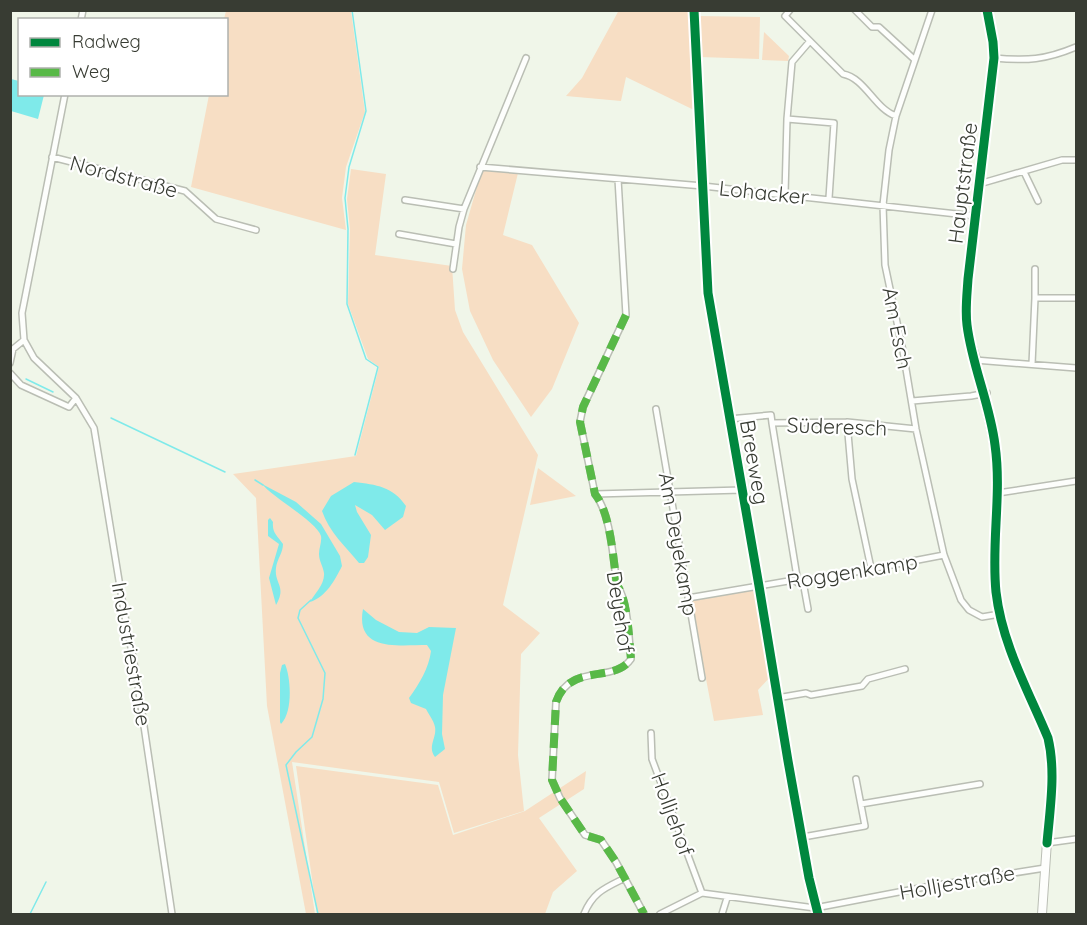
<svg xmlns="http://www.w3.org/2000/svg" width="1087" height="925" viewBox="0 0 1087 925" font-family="Quicksand,sans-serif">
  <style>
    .green { fill: #f7dec4 }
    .water { fill: #7feaea }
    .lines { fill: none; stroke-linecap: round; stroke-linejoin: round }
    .stream { stroke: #7feaea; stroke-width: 1.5 }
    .street-casing { stroke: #babeb4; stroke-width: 8 }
    .secondary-casing { stroke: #babeb4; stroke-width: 10 }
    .street { stroke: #fdfefc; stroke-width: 5 }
    .secondary { stroke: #fdfefc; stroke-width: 8 }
    .quiet { stroke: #58b947; stroke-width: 8; stroke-dasharray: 15 8; stroke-linecap: butt }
    .cycleway-casing { stroke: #fff; stroke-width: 13 }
    .cycleway { stroke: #00873e; stroke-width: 9 }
    .labels { text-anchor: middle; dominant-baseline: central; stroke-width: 4.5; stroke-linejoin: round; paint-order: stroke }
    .street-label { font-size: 21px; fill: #383c33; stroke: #fff }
  </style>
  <rect width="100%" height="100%" fill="#f0f6e9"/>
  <!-- green -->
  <path class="green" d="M 619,10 L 689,11 L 694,110 L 626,77 L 621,101 L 566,96 L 582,78 Z
    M 226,11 L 351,11 L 365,112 L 346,167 L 342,198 L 346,230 L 191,187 L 209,95 L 226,94 L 226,20 L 224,19 Z
    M 699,16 L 760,17 L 759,59 L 700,57 Z
    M 764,32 L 789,56 L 788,61 L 762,60 Z
    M 351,169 L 386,174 L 375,255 L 452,266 L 455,310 L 463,332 L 538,455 L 503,605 L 540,633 L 521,654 L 518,755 L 524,811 L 454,833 L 439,782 L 292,762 L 315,914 L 306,914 L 267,706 L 256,498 L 233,474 L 356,456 L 379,367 L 368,359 L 348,304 L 350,229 L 347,199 Z
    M 482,169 L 518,173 L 503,235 L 532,245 L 579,323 L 552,389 L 531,417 L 493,360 L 470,311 L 462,269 L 466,225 Z
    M 538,468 L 576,496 L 530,505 Z
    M 757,588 L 771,676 L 758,690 L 763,715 L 714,721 L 691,600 Z
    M 296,766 L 438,785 L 453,835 L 525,811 L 586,771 L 584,789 L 539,818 L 577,871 L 553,892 L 545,914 L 317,914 Z"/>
  <!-- water -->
  <path class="water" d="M 11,79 L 19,81 L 20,94 L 44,95 L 38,119 L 11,111 Z
    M 354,482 C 377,485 392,486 406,506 L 403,517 L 385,530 L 372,515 L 355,505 L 357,512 L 371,535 L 368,557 L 364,563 L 359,563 C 346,547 329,532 322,511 L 331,496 Z
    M 262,484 L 296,502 L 321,524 L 340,556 L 342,566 C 335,580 326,597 310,602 C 315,593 325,584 324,573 C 323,566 319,561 319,554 C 319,548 322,542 321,536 C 317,522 272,497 262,484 Z
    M 270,518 L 273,522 C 272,533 277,535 283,544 C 283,553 277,559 276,568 C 274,584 287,586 276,605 L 269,578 L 279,544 L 268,536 L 268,520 Z
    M 363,609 L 376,620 L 399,632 L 417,633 L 429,627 L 456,628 L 443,695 L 442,734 L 445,749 L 435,757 C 427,747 437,738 435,727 C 434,721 429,715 426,709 L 411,703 L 409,698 C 419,684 429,668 431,651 L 427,645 C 398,645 355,652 363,609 Z
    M 285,664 C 291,678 293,712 281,724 L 280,722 L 280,673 L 282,665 Z"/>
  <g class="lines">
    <!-- stream -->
    <path class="stream" d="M 352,10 L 366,111 L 349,167 L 345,198 L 348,229 L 347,304 L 366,359 L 378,367 L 355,455
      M 26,379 L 53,392
      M 111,418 L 225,472
      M 255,480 L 263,485
      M 311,600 L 300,610 L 298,618 L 325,673 L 323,699 L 312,737 L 296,752 L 286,765 L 318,914
      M 30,914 L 46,882"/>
    <defs>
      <path id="street" d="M 694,10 L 708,293 L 759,586 L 788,761 L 809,878 L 818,914
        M 790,10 L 785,16 L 843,74 C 865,78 875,109 896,116
        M 855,10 L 872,27 L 879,27 L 915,60
        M 932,10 L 896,116 L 889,150 L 883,205 L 885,265 L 903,351 L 916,429 L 944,555 L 961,600 L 969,610 L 982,617 L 1000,614
        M 81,20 L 83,10
        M 994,58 C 1027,61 1045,60 1076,47
        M 65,94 L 22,313 L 24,340 L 34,358 L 76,398 L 94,428 L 124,611 L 137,679 L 172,914
        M 787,119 L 834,123 L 829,198
        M 52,157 L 185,191 L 216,219 L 256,230
        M 480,167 L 703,186 L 975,216
        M 1024,172 L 1038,201
        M 618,179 L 626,315 L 583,407 L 580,422 L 595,494 C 611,514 613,559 617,585 C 628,600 629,640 631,659 C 614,684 570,662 556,702 L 552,780 L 560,798 L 585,835 L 601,840 L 616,862 L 644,914
        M 979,184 L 1062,160 L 1076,160
        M 785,194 L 787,119 L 792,62 L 810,41
        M 405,200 L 464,209
        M 399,234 L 456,244
        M 453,269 L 459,227 L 464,209 L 526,58
        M 1035,298 L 1035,269
        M 975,360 L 1076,368
        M 10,363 L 13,349 L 24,340
        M 1032,364 L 1035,298 L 1076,298
        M 10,373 L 21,385 L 69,407 L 76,398
        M 912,401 L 971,396 L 987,393
        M 656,409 L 702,678
        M 729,419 L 771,415 L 772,423 L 847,422 L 916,429
        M 847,422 L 852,479 L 871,568
        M 772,423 L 798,583 L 804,587 L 808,609
        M 998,493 L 1076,481
        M 595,494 L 742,490
        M 688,598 L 794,580 L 798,583 L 944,555
        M 777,698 L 806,693 L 811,695 L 862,686 L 868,679 L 905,669
        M 651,733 L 652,759 L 702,893
        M 861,804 L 980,784
        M 803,837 L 865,826 L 856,779
        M 1047,843 L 1076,839
        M 584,914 C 593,892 605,888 625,878
        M 660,914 L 702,893 L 815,908 L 925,887 L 1045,868
        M 722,914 L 727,898"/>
      <path id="secondary" d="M 975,360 L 977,372 C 988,414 999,453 998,497 C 998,529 993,561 996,593 C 1002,644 1028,691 1048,738 L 1052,769 L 1042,914
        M 977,362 L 969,337 L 966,300 L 994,58 L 993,42 L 987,10"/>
    </defs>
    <!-- street casing -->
    <use href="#street" class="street-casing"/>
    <!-- secondary casing -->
    <use href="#secondary" class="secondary-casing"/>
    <!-- street -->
    <use href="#street" class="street"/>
    <!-- secondary -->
    <use href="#secondary" class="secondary"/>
    <!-- quiet -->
    <path class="quiet" d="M 626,315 L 583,407 L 580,422 L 595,494 C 611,514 613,559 617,585 C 628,600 629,640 631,659 C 614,684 570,662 556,702 L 552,780 L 560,798 L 585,835 L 601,840 L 616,862 L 644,914"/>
    <defs>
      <path id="cycleway" d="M 694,10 L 708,293 L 759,586 L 788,761 L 809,878 L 818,914
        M 987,10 L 993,42 L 994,58 L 968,279 C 967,295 965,310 967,325 C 972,366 990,404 995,445 C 1002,494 991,543 996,592 C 1002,644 1028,690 1048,738 C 1056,771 1050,809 1047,843"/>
    </defs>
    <!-- cycleway casing -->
    <use href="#cycleway" class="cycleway-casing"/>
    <!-- cycleway -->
    <use href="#cycleway" class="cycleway"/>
  </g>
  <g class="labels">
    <!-- street labels -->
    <g class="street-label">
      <text transform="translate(124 176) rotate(15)">Nordstraße</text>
      <text transform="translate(962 183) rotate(-83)">Hauptstraße</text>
      <text transform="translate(764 192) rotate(6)">Lohacker</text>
      <text transform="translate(898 328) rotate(79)">Am Esch</text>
      <text transform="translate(837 426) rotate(2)">Süderesch</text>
      <text transform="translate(755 462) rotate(80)">Breeweg</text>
      <text transform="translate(679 544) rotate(80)">Am Deyekamp</text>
      <text transform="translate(852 571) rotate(-9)">Roggenkamp</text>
      <text transform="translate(621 612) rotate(81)">Deyehof</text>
      <text transform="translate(132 654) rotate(80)">Industriestraße</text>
      <text transform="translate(673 814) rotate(70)">Holljehof</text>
      <text transform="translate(957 882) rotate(-10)">Holljestraße</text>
    </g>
  </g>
  <!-- border -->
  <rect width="1087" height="925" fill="none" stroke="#383c33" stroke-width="24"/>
  <!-- legend -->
  <rect x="18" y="18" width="210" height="78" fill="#ffffff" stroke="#afb1ad" stroke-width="1.5"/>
  <rect x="30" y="38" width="30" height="9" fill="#00873e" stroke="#afb1ad" stroke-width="1.5"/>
  <text x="72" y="48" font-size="18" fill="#383c33">Radweg</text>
  <rect x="30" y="68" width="30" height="9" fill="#58b947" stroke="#afb1ad" stroke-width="1.5"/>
  <text x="72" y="78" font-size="18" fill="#383c33">Weg</text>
</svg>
